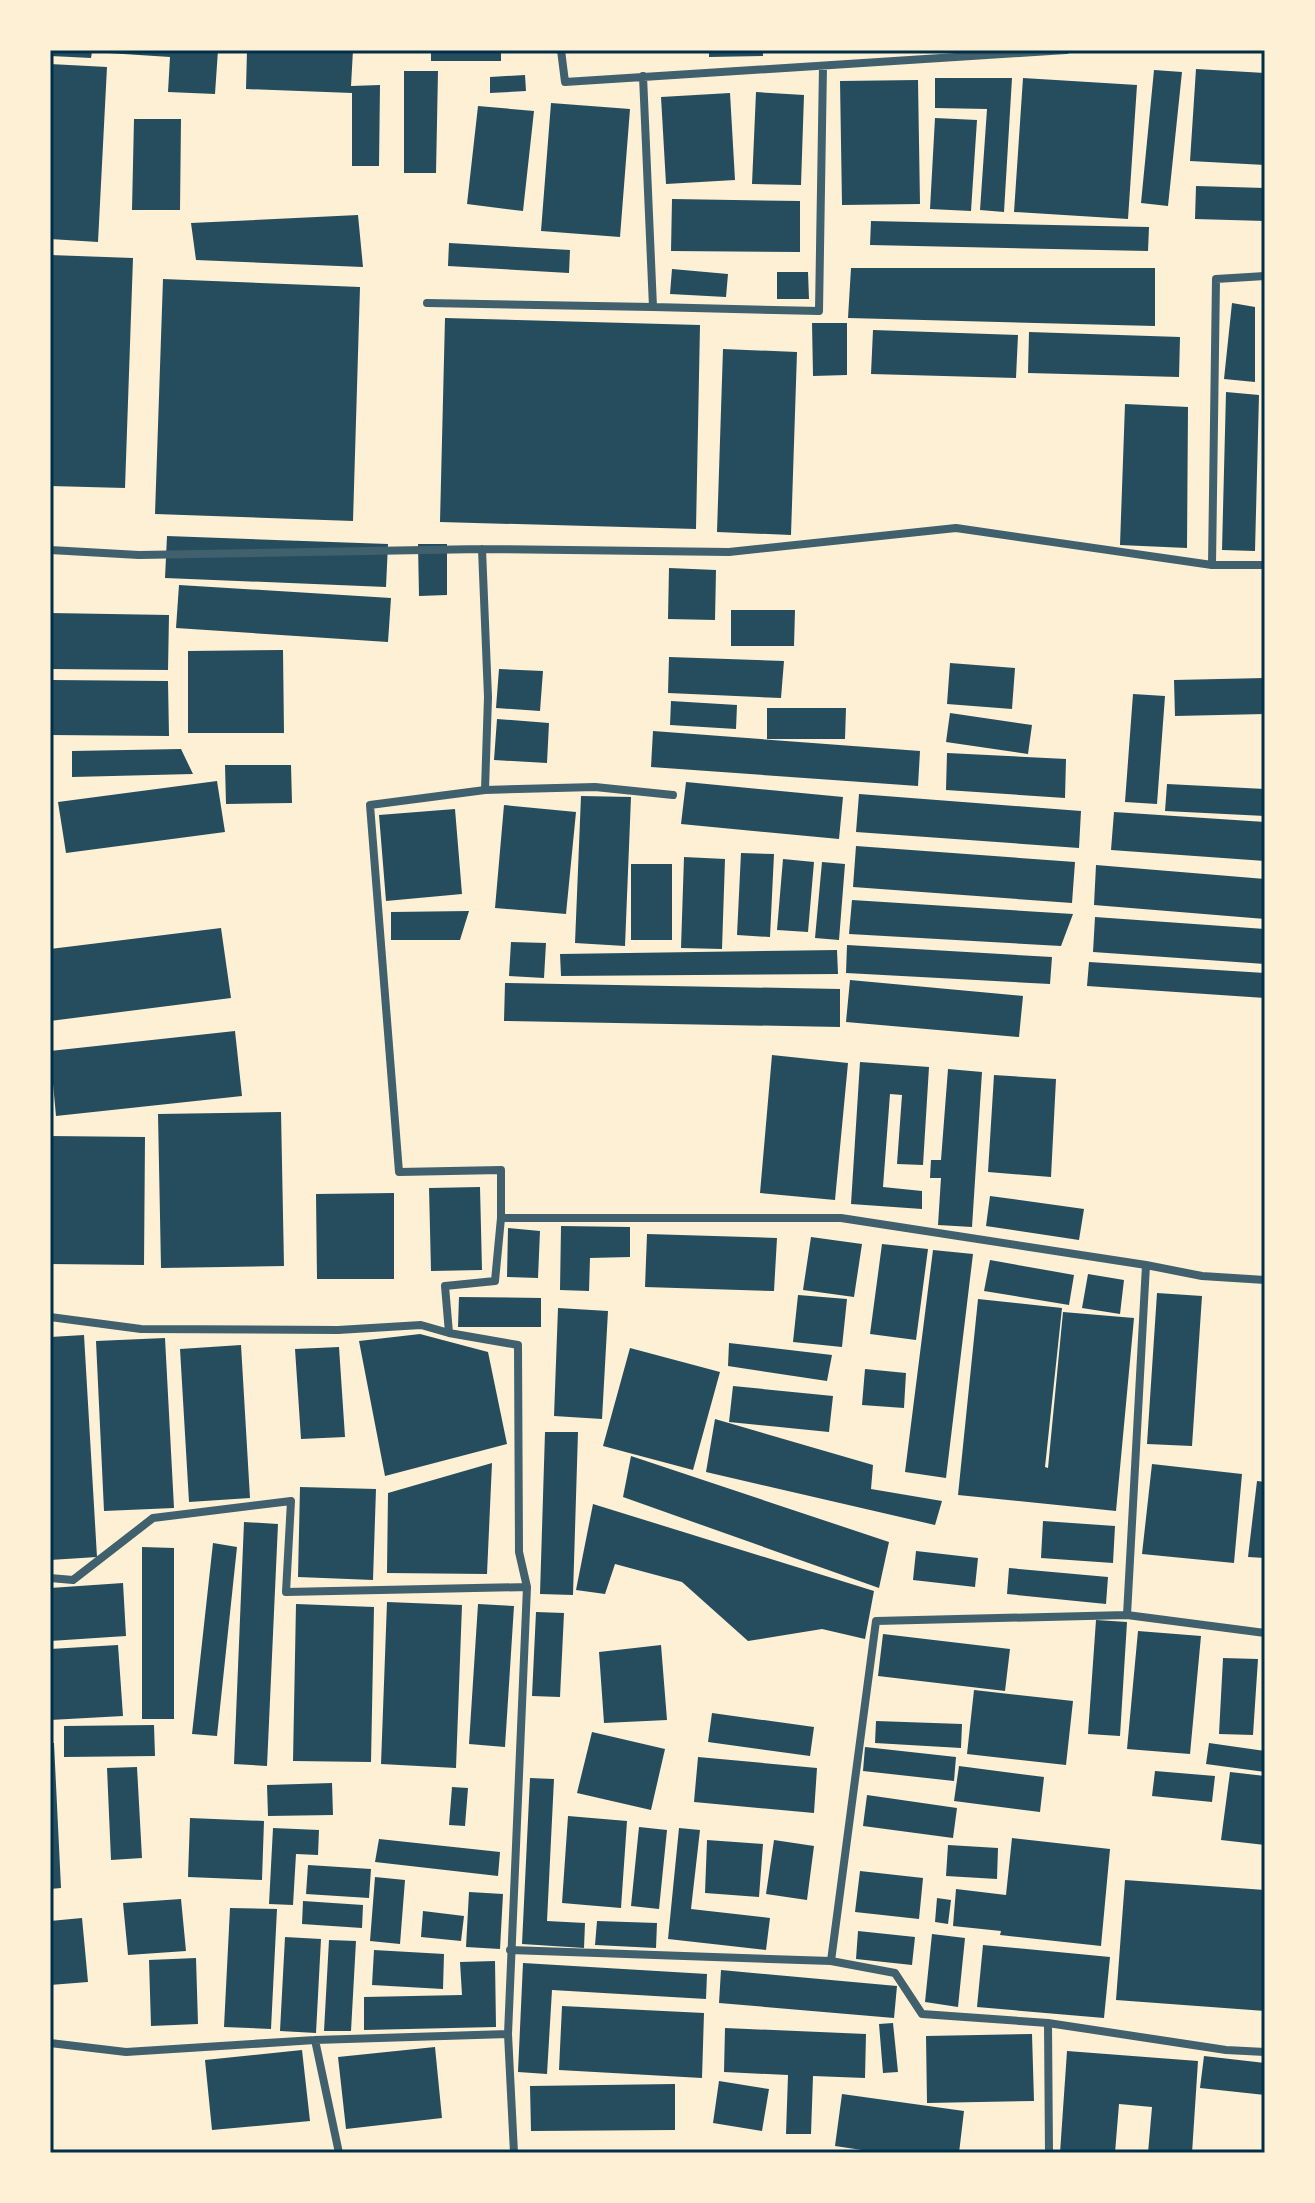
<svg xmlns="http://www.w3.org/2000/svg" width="1315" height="2203" viewBox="0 0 1315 2203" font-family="Signika,sans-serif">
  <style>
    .building { fill: #264d5e }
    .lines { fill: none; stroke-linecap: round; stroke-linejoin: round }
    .minor { stroke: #3f606c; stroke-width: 8 }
    .neatline { fill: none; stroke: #003049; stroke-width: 3 }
  </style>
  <rect width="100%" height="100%" fill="#fdf0d5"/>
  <!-- building -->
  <path class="building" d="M 50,50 L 218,50 L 215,94 L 168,92 L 170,57 L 92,52 L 91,58 L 71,57 L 50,56 Z
    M 247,50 L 353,50 L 351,86 L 380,85 L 379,166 L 352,166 L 352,93 L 246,89 Z
    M 431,50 L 501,50 L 501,61 L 431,61 Z
    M 709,50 L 763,50 L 763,56 L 709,57 Z
    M 50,64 L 107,67 L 98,242 L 50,239 Z
    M 1196,69 L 1265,73 L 1265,165 L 1190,161 Z
    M 1154,70 L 1182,72 L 1168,206 L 1141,203 Z
    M 404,71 L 438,71 L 436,173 L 404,173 Z
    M 525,75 L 526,91 L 490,93 L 490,77 Z
    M 935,78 L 1012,78 L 1004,212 L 980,210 L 987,109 L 935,108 Z
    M 1023,78 L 1137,85 L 1128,219 L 1014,212 Z
    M 918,80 L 920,204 L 842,205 L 840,81 Z
    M 756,92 L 804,95 L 801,185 L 752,184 Z
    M 730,93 L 735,180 L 666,184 L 661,97 Z
    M 551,103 L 630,109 L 620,237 L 541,231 Z
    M 478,106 L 534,111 L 523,211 L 467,204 Z
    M 935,118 L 977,120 L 971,211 L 930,209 Z
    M 134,119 L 181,119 L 180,210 L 132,210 Z
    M 1196,186 L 1265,188 L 1265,221 L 1195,219 Z
    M 672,199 L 800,201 L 800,252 L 671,251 Z
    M 358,215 L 363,267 L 196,260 L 191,223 Z
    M 871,221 L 1149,227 L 1148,251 L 870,245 Z
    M 449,243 L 570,250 L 569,273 L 448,266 Z
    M 50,255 L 133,258 L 125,488 L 50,486 Z
    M 851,268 L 1155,268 L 1155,326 L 848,318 Z
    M 672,269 L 728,274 L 726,297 L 670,294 Z
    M 777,272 L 808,272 L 809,299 L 777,299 Z
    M 163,279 L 360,287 L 353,521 L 155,514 Z
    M 1232,303 L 1255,307 L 1255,382 L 1224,379 Z
    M 445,318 L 700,325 L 696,529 L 440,522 Z
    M 812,323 L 847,323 L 847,375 L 813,376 Z
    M 873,330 L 1018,335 L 1016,378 L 871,374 Z
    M 1029,332 L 1180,337 L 1179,377 L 1028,373 Z
    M 723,349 L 797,352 L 791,535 L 717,532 Z
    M 1226,392 L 1259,395 L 1255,551 L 1222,550 Z
    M 1125,404 L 1188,407 L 1187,548 L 1120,545 Z
    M 167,536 L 388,544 L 386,587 L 165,578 Z
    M 418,544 L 447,544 L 447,595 L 419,596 Z
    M 669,568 L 716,570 L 715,620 L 668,619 Z
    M 179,585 L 391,598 L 388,642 L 176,628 Z
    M 731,610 L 795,610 L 794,646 L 731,646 Z
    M 50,613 L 169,615 L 168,670 L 50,669 Z
    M 283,650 L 284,733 L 188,733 L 188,651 Z
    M 669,657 L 784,661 L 781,698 L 668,693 Z
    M 950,663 L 1015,668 L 1012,709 L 947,704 Z
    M 499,669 L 543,671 L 540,711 L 496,708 Z
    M 1265,678 L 1265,714 L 1175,716 L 1174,680 Z
    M 51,680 L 168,681 L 169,736 L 51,735 Z
    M 1133,694 L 1165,696 L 1157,804 L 1125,802 Z
    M 671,701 L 737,705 L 736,729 L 670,725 Z
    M 767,708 L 846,708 L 845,739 L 767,739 Z
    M 950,713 L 1032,725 L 1028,754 L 946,742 Z
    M 497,719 L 549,723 L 547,763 L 494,760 Z
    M 653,731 L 920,751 L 918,786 L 651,767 Z
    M 181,749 L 193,774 L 72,777 L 72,751 Z
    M 947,753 L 1066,759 L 1065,798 L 946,790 Z
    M 225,765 L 291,765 L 292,803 L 226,804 Z
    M 217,781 L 225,832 L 66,853 L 58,802 Z
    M 686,782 L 843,797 L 839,839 L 681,824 Z
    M 1167,784 L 1265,789 L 1265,816 L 1165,811 Z
    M 859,794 L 1081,811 L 1079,848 L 856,832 Z
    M 581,796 L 631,797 L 625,946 L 575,943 Z
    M 504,805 L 576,812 L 566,914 L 495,908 Z
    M 455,809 L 462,894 L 386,901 L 379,815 Z
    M 1114,812 L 1265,822 L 1265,861 L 1111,850 Z
    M 856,846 L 1075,862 L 1072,903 L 853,887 Z
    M 741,853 L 774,854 L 770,937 L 737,935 Z
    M 684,857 L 725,859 L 722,949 L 681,948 Z
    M 783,859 L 814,862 L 808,932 L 777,930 Z
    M 822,862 L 845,864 L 839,940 L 815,938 Z
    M 631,864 L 672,864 L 672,940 L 631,940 Z
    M 1096,865 L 1265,879 L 1265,919 L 1094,905 Z
    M 852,900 L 1073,914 L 1061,946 L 849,934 Z
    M 469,911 L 460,940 L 391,940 L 391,912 Z
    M 1095,917 L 1265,929 L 1265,964 L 1093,952 Z
    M 221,928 L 231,998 L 50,1021 L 50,949 Z
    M 511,942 L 546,943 L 544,978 L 509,976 Z
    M 847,945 L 1052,957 L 1050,984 L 846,973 Z
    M 837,950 L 838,974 L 561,976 L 560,954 Z
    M 1089,962 L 1265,973 L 1265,998 L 1087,986 Z
    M 850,980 L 1023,996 L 1019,1037 L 846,1022 Z
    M 505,983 L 840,989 L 840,1027 L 504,1021 Z
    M 235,1031 L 242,1096 L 56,1116 L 50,1051 Z
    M 772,1055 L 848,1063 L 835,1200 L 760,1193 Z
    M 860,1062 L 929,1067 L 923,1165 L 897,1164 L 902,1095 L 890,1094 L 883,1187 L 922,1191 L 922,1209 L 851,1204 Z
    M 948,1069 L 982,1072 L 972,1227 L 938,1225 L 941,1178 L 930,1178 L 931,1160 L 941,1160 Z
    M 994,1075 L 1056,1079 L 1051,1177 L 988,1172 Z
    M 281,1112 L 284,1266 L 161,1268 L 158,1114 Z
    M 50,1136 L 145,1137 L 144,1265 L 50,1264 Z
    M 480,1187 L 482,1270 L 431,1271 L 429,1188 Z
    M 394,1193 L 394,1279 L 317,1279 L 316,1194 Z
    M 990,1196 L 1084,1209 L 1079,1240 L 986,1226 Z
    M 561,1226 L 630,1227 L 630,1257 L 590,1258 L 589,1291 L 560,1290 Z
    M 508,1228 L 540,1231 L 538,1278 L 507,1277 Z
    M 647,1234 L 777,1238 L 774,1291 L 645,1287 Z
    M 811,1237 L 862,1244 L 854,1297 L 803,1290 Z
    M 882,1244 L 928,1249 L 916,1340 L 870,1334 Z
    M 933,1250 L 973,1254 L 946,1478 L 905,1472 Z
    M 990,1260 L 1074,1275 L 1069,1305 L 984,1291 Z
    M 1088,1274 L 1124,1280 L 1120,1314 L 1082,1308 Z
    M 1157,1293 L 1202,1296 L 1192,1446 L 1147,1444 Z
    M 798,1295 L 847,1299 L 842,1347 L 793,1342 Z
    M 459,1297 L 541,1298 L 541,1327 L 458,1327 Z
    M 978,1299 L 1062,1308 L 1045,1467 L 1048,1468 L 1063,1312 L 1134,1318 L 1116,1511 L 958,1495 Z
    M 558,1308 L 608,1311 L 602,1419 L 554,1416 Z
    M 420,1334 L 488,1352 L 507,1444 L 385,1476 L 359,1341 Z
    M 84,1335 L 97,1557 L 50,1560 L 50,1337 Z
    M 165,1338 L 174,1508 L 104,1511 L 96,1341 Z
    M 729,1343 L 832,1355 L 827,1381 L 728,1366 Z
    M 241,1345 L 250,1498 L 189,1502 L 180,1349 Z
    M 339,1347 L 345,1437 L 301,1439 L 295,1349 Z
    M 630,1348 L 720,1372 L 693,1470 L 603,1446 Z
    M 865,1369 L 906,1373 L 904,1408 L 862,1405 Z
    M 733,1386 L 833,1396 L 829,1432 L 729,1422 Z
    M 715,1419 L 873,1465 L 871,1489 L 942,1501 L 935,1525 L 706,1472 Z
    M 545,1432 L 578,1432 L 573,1595 L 540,1594 Z
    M 631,1456 L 889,1542 L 879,1588 L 623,1497 Z
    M 492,1463 L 487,1574 L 387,1573 L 388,1493 Z
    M 1152,1464 L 1242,1474 L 1234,1563 L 1142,1554 Z
    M 1257,1481 L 1265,1482 L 1265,1558 L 1248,1557 Z
    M 300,1487 L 376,1489 L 373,1580 L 298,1577 Z
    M 593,1504 L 874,1591 L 865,1639 L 822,1629 L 748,1641 L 682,1582 L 615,1564 L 605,1594 L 576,1590 Z
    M 1043,1521 L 1115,1526 L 1113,1563 L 1041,1558 Z
    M 244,1522 L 278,1524 L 267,1766 L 234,1764 Z
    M 213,1543 L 237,1547 L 217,1736 L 192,1734 Z
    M 142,1547 L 174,1548 L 174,1719 L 142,1719 Z
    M 916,1551 L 978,1558 L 975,1587 L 913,1580 Z
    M 1009,1568 L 1108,1577 L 1106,1604 L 1007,1594 Z
    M 123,1583 L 126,1636 L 50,1641 L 50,1588 Z
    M 387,1602 L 462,1605 L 456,1768 L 381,1764 Z
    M 296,1604 L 374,1607 L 371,1762 L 293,1761 Z
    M 478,1604 L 514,1606 L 505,1747 L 469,1744 Z
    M 536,1612 L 564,1613 L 560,1697 L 532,1696 Z
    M 1096,1620 L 1127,1622 L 1120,1736 L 1088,1734 Z
    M 1138,1631 L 1201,1636 L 1190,1754 L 1127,1749 Z
    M 883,1634 L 1010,1649 L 1005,1691 L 878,1676 Z
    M 118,1645 L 123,1716 L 50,1720 L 50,1649 Z
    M 661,1645 L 667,1720 L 604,1723 L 599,1652 Z
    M 1223,1658 L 1258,1659 L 1253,1735 L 1219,1734 Z
    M 974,1690 L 1073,1701 L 1066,1765 L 967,1754 Z
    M 712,1713 L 814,1727 L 810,1756 L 708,1742 Z
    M 876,1721 L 962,1724 L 961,1748 L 875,1743 Z
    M 154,1725 L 155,1756 L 64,1757 L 64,1726 Z
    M 592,1732 L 665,1749 L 651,1810 L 577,1793 Z
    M 50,1743 L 54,1743 L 61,1888 L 50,1889 Z
    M 1209,1743 L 1265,1751 L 1265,1772 L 1206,1764 Z
    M 865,1747 L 956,1757 L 954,1781 L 863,1771 Z
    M 698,1757 L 817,1768 L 814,1813 L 694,1802 Z
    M 959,1766 L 1044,1777 L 1040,1812 L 954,1801 Z
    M 137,1767 L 142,1858 L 111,1860 L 107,1768 Z
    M 1155,1771 L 1215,1776 L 1212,1802 L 1152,1796 Z
    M 1230,1772 L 1265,1776 L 1265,1845 L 1221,1840 Z
    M 530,1778 L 554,1779 L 547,1921 L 585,1923 L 584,1948 L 522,1944 Z
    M 332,1783 L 333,1815 L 268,1816 L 267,1785 Z
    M 452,1787 L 468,1788 L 465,1826 L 449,1825 Z
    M 867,1795 L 957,1808 L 953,1838 L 863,1826 Z
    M 568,1816 L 627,1821 L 621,1908 L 562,1903 Z
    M 190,1818 L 264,1821 L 262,1880 L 188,1877 Z
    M 639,1827 L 667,1830 L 659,1909 L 631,1906 Z
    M 273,1828 L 319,1830 L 318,1855 L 296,1854 L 293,1905 L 269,1904 Z
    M 679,1828 L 700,1830 L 691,1909 L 770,1918 L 766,1950 L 668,1939 Z
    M 1012,1838 L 1110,1849 L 1101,1946 L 1000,1935 L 1001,1931 L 953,1926 L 956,1889 L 1006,1895 Z
    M 379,1839 L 500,1852 L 498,1876 L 375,1862 Z
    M 707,1840 L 763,1844 L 759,1897 L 705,1893 Z
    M 774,1840 L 814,1846 L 807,1900 L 766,1894 Z
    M 948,1845 L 998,1848 L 997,1879 L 946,1876 Z
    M 308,1865 L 371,1869 L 369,1898 L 306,1894 Z
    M 860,1871 L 923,1878 L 919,1919 L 855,1912 Z
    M 375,1877 L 405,1880 L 400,1944 L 370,1941 Z
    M 1125,1880 L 1265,1890 L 1265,2011 L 1116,2000 Z
    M 469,1892 L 503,1894 L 500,1949 L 466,1947 Z
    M 937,1898 L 951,1900 L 948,1924 L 935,1922 Z
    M 181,1899 L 186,1951 L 128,1955 L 123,1903 Z
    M 303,1901 L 363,1905 L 362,1928 L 302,1924 Z
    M 230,1908 L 277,1909 L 271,2029 L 224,2027 Z
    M 423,1911 L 464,1916 L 461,1941 L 421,1937 Z
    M 82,1918 L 88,1982 L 50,1985 L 50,1921 Z
    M 597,1921 L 657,1923 L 656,1948 L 595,1945 Z
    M 858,1931 L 915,1937 L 912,1965 L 856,1959 Z
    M 932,1934 L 965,1938 L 958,2007 L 925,2002 Z
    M 285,1937 L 321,1939 L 316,2033 L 280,2031 Z
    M 329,1940 L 356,1941 L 351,2031 L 324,2031 Z
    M 983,1945 L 1110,1957 L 1104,2018 L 977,2007 Z
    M 374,1950 L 444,1954 L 443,1989 L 372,1985 Z
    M 196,1958 L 198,2024 L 151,2026 L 149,1960 Z
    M 495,1961 L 496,2027 L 364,2030 L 364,1997 L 462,1995 L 460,1962 Z
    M 523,1963 L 707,1974 L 706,1999 L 552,1990 L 547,2074 L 518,2072 Z
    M 721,1970 L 897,1986 L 894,2018 L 719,2003 Z
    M 562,2006 L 704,2013 L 702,2078 L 559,2070 Z
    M 893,2023 L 898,2072 L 883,2073 L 879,2024 Z
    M 725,2028 L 866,2034 L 865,2078 L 813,2076 L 811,2134 L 786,2134 L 788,2075 L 724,2072 Z
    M 1032,2034 L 1034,2101 L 927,2103 L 926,2036 Z
    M 435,2047 L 442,2118 L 346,2129 L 338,2057 Z
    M 302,2050 L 310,2121 L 212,2130 L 205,2060 Z
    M 1067,2051 L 1198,2061 L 1192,2153 L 1148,2153 L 1152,2107 L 1119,2104 L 1115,2153 L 1060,2153 Z
    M 1204,2056 L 1265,2063 L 1265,2095 L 1200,2088 Z
    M 719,2081 L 769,2089 L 762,2131 L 713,2123 Z
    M 675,2084 L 675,2130 L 531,2131 L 530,2086 Z
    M 842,2094 L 964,2111 L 959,2153 L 882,2153 L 835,2146 Z"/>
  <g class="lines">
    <!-- minor -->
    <path class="minor" d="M 561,50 L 565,82 L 1066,50
      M 427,303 L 653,307 L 643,76
      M 653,307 L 819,311 L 823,66
      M 50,550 L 139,555 L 482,549 L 729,552 L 956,528 L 1212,565 L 1265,565
      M 1212,565 L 1216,279 L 1265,276
      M 485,790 L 595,787 L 673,795
      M 501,1218 L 841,1218 L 1146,1265 L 1202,1276 L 1265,1280
      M 50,1317 L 141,1329 L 338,1330 L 421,1325 L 449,1333
      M 50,1578 L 73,1580 L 153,1518 L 291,1501 L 286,1592 L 527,1587
      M 1127,1615 L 1265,1633
      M 510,1950 L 831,1961
      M 1048,2023 L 922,2014 L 895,1973 L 831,1961 L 876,1621 L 1127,1615 L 1146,1265
      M 508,2034 L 514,2153
      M 50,2043 L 126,2052 L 315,2040
      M 339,2153 L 315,2040 L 508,2034 L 527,1587 L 519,1552 L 518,1345 L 449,1333 L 445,1286 L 495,1281 L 501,1218 L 501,1170 L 399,1172 L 370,805 L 485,790 L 488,697 L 482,549
      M 1049,2153 L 1048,2023 L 1226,2050 L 1265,2052"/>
  </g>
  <!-- border -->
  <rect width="1315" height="2203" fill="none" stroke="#fdf0d5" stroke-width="104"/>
  <rect x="52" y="52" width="1211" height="2099" class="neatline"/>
</svg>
